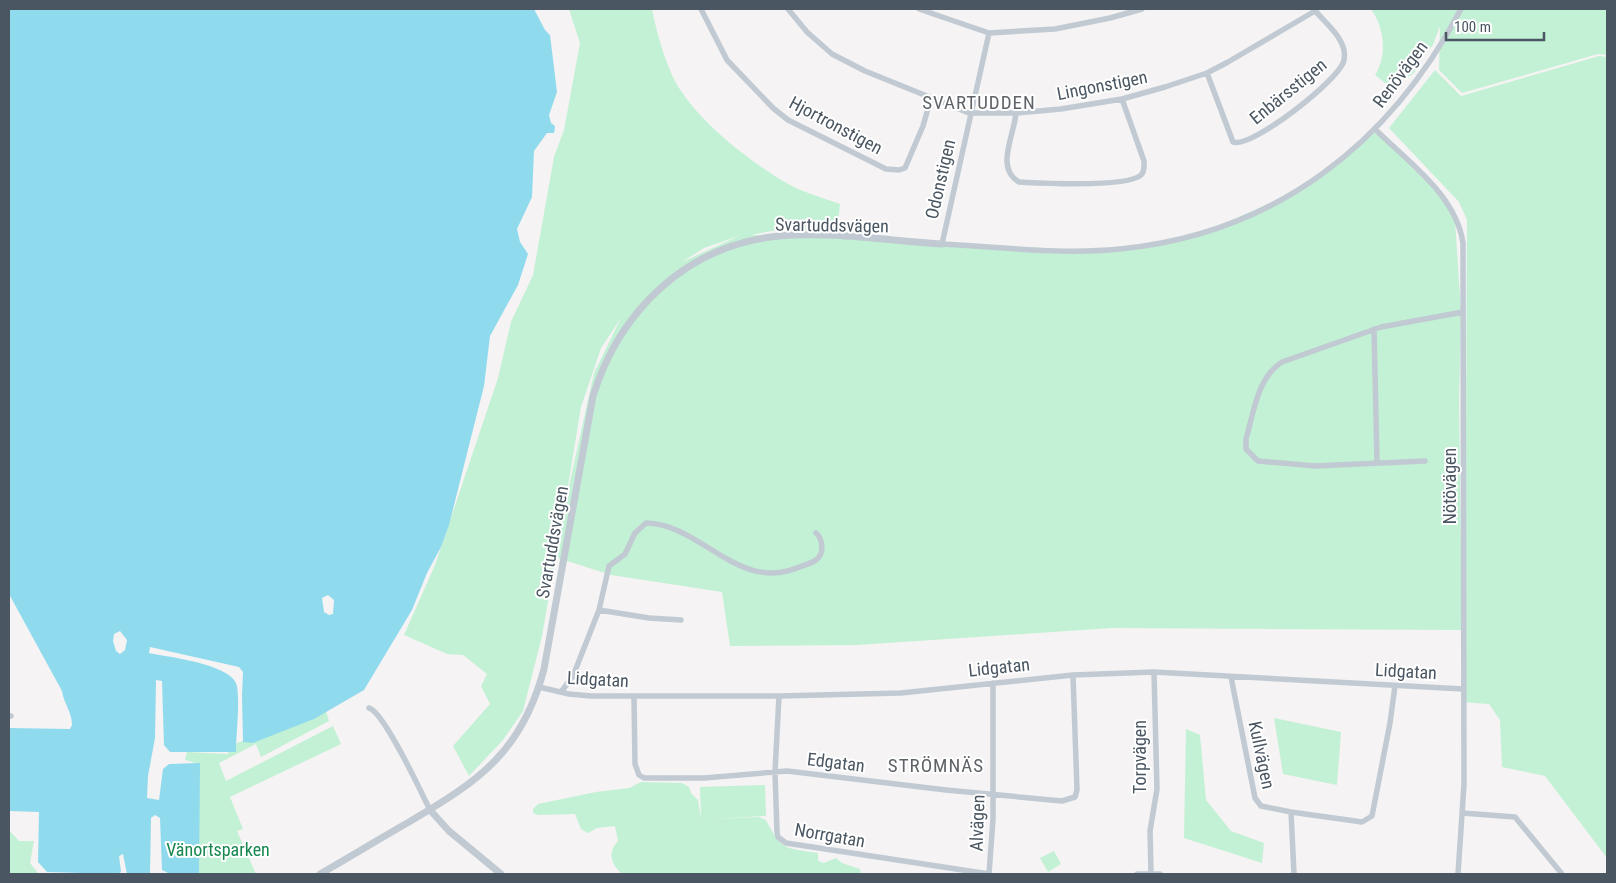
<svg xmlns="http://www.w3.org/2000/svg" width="1616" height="883" viewBox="0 0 1616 883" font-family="'Roboto Condensed',sans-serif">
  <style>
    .green { fill: #c3f1d5; fill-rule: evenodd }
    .water { fill: #90daee; fill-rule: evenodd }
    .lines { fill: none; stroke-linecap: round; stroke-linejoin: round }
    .minor { stroke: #c1cad2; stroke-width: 5.5 }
    .tertiary { stroke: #c1cad2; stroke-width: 7 }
    .labels { text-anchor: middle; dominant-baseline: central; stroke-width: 4; stroke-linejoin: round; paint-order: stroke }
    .street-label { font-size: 18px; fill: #4a5661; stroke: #fff }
    .park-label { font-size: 18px; fill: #17864f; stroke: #fff }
    .neighbourhood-label { font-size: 19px; letter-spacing: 1px; fill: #5f6368; stroke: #fff }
  </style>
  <rect width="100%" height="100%" fill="#f5f3f3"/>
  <!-- green -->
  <path class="green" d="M 569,9 L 652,9 C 656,31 668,73 681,91 C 705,127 753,164 790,185 C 805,193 824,198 840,204 L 837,232 L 782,229 L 751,235 L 816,236 L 1099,251 L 1198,235 L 1275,201 L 1320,174 L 1375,128 L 1442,198 L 1455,221 L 1461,311 L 1459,401 L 1462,630 L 1112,628 L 857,645 L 730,646 L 722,592 L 611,575 L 558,558 L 559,537 L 542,636 L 523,711 L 503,740 L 469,776 L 453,746 L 490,704 L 481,686 L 487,674 L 463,655 L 447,654 L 404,635 L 435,565 L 498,378 L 511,322 L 533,275 L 554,157 L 564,130 L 580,43 ZM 739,236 L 682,262 L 704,248 ZM 621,318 L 594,373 L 565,504 L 581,407 L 601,348 Z
    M 1371,9 L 1607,9 L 1607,55 L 1598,54 L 1462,93 L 1439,70 L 1440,26 L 1433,45 L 1423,56 L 1414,73 L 1398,83 L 1385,83 L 1375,75 C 1388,55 1384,27 1371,9 Z
    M 1599,56 L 1607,57 L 1607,858 L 1545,776 L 1502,767 L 1500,720 L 1489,704 L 1462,702 L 1465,622 L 1467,220 L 1459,202 L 1389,128 L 1435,70 L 1461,96 Z
    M 325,708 L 329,721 L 261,757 L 256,744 L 219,763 L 226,781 L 333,726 L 341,744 L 230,797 L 243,829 L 237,831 L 256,874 L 194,874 L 193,762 L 185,760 L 187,752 L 227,754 L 237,743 L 255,737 Z
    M 1274,718 L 1341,732 L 1337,785 L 1283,774 Z
    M 1186,729 L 1200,735 L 1206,800 L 1231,831 L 1264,843 L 1262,863 L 1184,838 Z
    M 641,782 L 682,783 L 689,787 L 691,793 L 698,800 L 701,819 L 700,787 L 765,785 L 766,816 L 710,819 L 759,817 L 766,820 C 782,851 785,848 818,853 L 818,861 L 824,863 L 836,858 L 842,863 L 860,869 L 861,874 L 622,874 C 611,864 607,853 618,841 L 615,826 L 597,828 L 588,833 L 581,829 L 575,814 L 538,815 L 533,813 L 533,809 L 538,804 L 596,792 L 629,788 Z
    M 9,830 L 19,841 L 34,841 L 30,863 L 38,873 L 50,874 L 9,874 Z
    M 1054,851 L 1061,864 L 1048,872 L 1040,858 Z"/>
  <!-- water -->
  <path class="water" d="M 9,9 L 534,9 L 545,30 L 550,35 L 557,92 L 549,115 L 551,123 L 555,126 L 554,133 L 547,133 L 534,151 L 532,197 L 517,229 L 520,242 L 528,254 L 518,285 L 490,336 L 484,386 L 449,525 L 441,547 L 427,573 L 412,610 L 364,690 L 314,719 L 253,743 L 243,742 L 242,695 L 243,672 L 239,667 L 150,647 L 149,653 C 168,657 233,664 237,686 C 240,707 236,732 236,752 L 170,752 L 164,745 L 162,681 L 156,680 L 155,738 L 148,776 L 147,798 L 159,800 L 163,769 L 169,764 L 200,763 L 199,874 L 170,874 L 162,870 L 160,818 L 155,815 L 151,818 L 150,874 L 127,874 L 123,854 L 119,856 L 121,872 L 117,874 L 47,872 L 38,862 L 39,812 L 9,811 L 9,728 L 70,729 L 72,725 C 72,712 64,704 62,691 L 9,594 ZM 328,595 L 334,600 L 333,614 L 329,615 L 324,612 L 322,598 ZM 120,631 L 127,640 L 125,650 L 120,654 L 116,651 L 113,641 L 114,634 Z"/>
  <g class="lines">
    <!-- minor -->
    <path class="minor" d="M 701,9 L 727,60 L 773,108 L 788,120 L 886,169 L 899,170 L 905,168 L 923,126 L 931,98
      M 788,9 L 807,32 L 832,54 L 865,71 L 969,113 L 1016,113 L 1061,109 L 1122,99 L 1165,87 L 1207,73 L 1228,62 L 1315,11
      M 919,9 L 989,33 L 1055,29 L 1110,18 L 1142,9
      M 989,33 L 942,244 C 1001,247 1061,255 1120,249 C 1275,234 1390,144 1461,9
      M 1207,73 L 1233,142 C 1251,149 1341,79 1344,60 C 1348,39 1325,24 1314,9
      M 1016,113 C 1014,136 995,168 1019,182 C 1040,183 1127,188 1141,175 C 1145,171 1144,166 1144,161 L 1122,99
      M 1376,130 C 1408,162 1456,195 1463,243 L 1464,784 L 1458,874
      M 1374,329 L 1377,462
      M 1425,461 L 1315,466 L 1258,461 L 1246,449 L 1246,439 C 1254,412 1257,378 1282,362 L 1381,327 L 1463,312
      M 599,610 L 609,566 L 625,554 L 635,533 L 646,523 C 703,524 738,595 802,566 C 808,564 816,562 819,557 C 824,550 822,538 816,533
      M 1231,677 L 1255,798 L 1261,806 L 1291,812 L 1294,874
      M 539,687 L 569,694 L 591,696 L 779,696 L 901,693 L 1073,675 L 1154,672 L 1463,689
      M 561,692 L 573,676 L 599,610 L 649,618 L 681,620
      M 634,696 L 635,764 L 639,775 L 644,778 L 704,778 L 787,771 L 946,790 L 1062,801 L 1075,797 L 1077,790 L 1073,675
      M 779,696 L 775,772 L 777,832 L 778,837 L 786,843 L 989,874
      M 369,708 C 384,712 421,792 430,810
      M 9,716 L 11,716
      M 1291,812 L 1362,822 L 1372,816 L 1390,723 L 1395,686
      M 1462,813 L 1515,817 L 1562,874
      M 1151,873 L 1150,831 L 1157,789 L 1154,672
      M 989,874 L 993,819 L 993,683
      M 1137,874 L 1160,874"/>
    <!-- tertiary -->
    <path class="tertiary" d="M 430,810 L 449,831 L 501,874
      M 320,874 C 350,857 379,839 409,822 C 479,781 522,752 544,669 L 593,396 C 620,310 687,245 779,236 C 828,231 891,241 942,244"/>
  </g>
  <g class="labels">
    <!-- street labels -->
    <g class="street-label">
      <text transform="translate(1400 74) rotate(-53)">Renövägen</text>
      <text transform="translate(1102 85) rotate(-11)">Lingonstigen</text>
      <text transform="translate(1288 91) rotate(-39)">Enbärsstigen</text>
      <text transform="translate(836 125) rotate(28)">Hjortronstigen</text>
      <text transform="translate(940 179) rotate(-77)">Odonstigen</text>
      <text transform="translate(832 225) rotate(1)">Svartuddsvägen</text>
      <text transform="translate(1449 486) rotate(-90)">Nötövägen</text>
      <text transform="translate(552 542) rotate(-80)">Svartuddsvägen</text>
      <text transform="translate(999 667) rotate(-6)">Lidgatan</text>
      <text transform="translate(1406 671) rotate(3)">Lidgatan</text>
      <text transform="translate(598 679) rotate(3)">Lidgatan</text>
      <text transform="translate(1262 755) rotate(78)">Kullvägen</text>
      <text transform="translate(1139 757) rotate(-90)">Torpvägen</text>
      <text transform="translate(836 762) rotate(7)">Edgatan</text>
      <text transform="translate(977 823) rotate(-88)">Alvägen</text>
      <text transform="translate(830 835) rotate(10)">Norrgatan</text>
    </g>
    <!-- park labels -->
    <g class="park-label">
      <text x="218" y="849">Vänortsparken</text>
    </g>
    <!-- neighbourhood labels -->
    <g class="neighbourhood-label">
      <text x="979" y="102">SVARTUDDEN</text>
      <text x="936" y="765">STRÖMNÄS</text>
    </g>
  </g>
  <!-- border -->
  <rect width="1616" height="883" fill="none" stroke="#4a5661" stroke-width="20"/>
  <!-- scale -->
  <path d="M1446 32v8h98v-8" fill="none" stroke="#4a5661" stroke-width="2.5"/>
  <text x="1454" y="32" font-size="15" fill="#4a5661" stroke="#ffffff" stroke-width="4" paint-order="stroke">100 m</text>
</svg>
